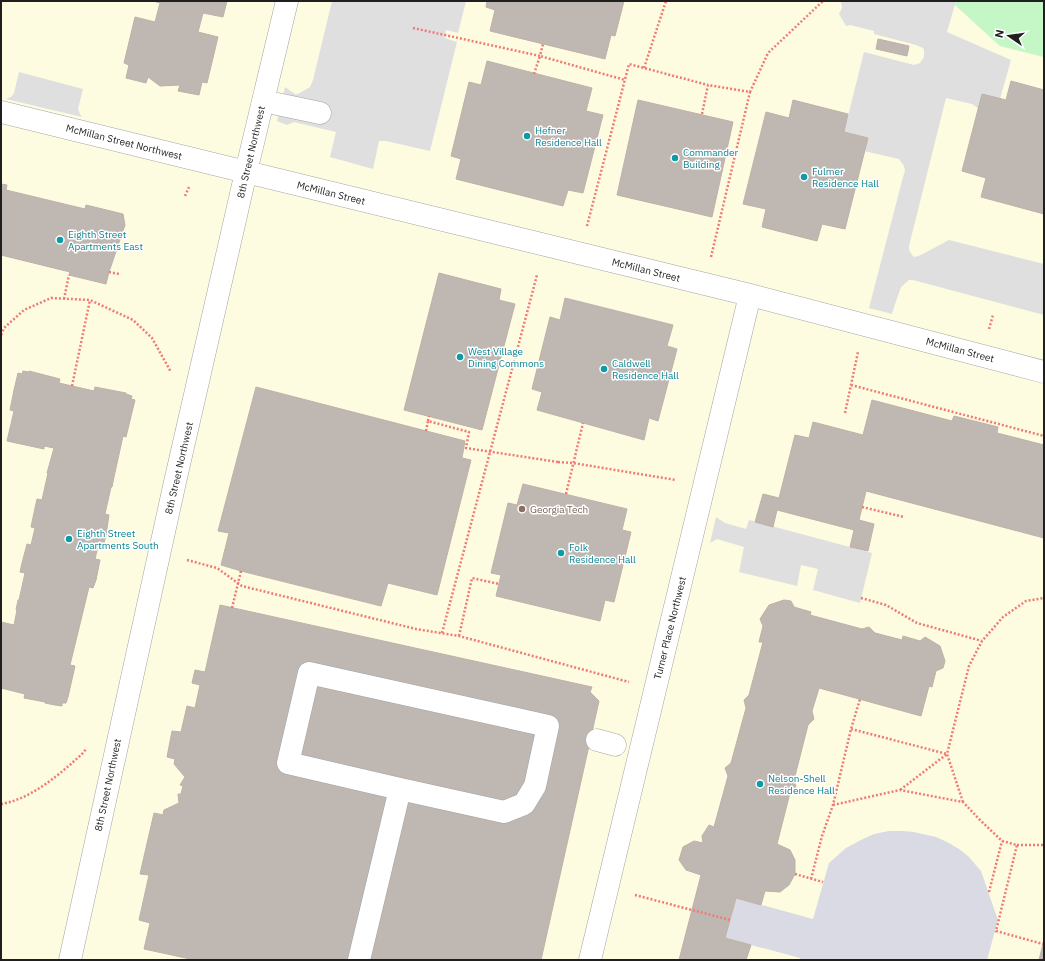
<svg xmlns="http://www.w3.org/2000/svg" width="1045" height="961" viewBox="0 0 1045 961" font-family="'IBM Plex Sans',sans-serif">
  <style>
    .education { fill: #fdfbe0 }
    .park { fill: #c5f6c6 }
    .parking { fill: #dfdfdf }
    .plaza { fill: #dadae4 }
    .building { fill: #bfb7b2; stroke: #bfb1a9 }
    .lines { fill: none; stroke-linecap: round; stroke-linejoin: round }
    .minor-casing { stroke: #a3a3a3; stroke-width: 23 }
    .path { stroke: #f07a75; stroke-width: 2.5; stroke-dasharray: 2 2; stroke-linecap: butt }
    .minor { stroke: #fff; stroke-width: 22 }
    .path-bridge { stroke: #f07a75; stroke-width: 2.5; stroke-dasharray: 2 2; stroke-linecap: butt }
    .culture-dot { fill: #0f9aa8; stroke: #fff; stroke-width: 1.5 }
    .education-dot { fill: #8d6e63; stroke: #fff; stroke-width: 1.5 }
    .labels { text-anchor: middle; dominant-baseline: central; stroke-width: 3; stroke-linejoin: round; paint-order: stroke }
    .culture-label { font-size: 10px; fill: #0d838f; stroke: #fff; text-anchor: start }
    .street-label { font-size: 10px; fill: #1f1f1f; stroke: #fff }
    .education-label { font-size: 10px; fill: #785e54; stroke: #fff; text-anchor: start }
  </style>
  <rect width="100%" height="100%" fill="#efebe5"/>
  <!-- education -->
  <path class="education" d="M 1,1 L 956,1 L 955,5 L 1000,46 L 1044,57 L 1044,960 L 1,960 Z"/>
  <!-- park -->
  <path class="park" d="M 956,1 L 1044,1 L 1044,57 L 1000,46 L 955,5 Z"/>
  <!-- parking -->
  <path class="parking" d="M 332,1 L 466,1 L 458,33 L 446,30 L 445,38 L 457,42 L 430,151 L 386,141 L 379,141 L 373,169 L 330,157 L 336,132 L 294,122 L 287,125 L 277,121 L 285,87 L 295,94 L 298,94 L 310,87 L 313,80 Z
    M 841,1 L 956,1 L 947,32 L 1011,60 L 1000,99 L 982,94 L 979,109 L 972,104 L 946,98 L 909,246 L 909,250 L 912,255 L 914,257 L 919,256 L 949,240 L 1044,264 L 1044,315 L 913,280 L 909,280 L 901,287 L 895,304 L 892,314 L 869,308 L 903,177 L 905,171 L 904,166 L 899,159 L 864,151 L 868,138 L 844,132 L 864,52 L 914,65 L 920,63 L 924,57 L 924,50 L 923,48 L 916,45 L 874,34 L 874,31 L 850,25 L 846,26 L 839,14 L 842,8 Z
    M 19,72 L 83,89 L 78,109 L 80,114 L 82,117 L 6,99 L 11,97 L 14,93 Z
    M 716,517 L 725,523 L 746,529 L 749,520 L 872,553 L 860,603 L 813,590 L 818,569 L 801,565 L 797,586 L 739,572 L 744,547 L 717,539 L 710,543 Z"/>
  <!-- plaza -->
  <path class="plaza" d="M 889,831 L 903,831 L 914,832 L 936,837 L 947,842 L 959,849 L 968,856 L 981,871 L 998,920 L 987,960 L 800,960 L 800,958 L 725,938 L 736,898 L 813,919 L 829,863 L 846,848 L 861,840 L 874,834 Z"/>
  <!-- building -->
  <path class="building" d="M 153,1 L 227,1 L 223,17 L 203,13 L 198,32 L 218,37 L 207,83 L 202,82 L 199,95 L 178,91 L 180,85 L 160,86 L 148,77 L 146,83 L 126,78 L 129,65 L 124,63 L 135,17 L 155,22 L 160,3 Z
    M 487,1 L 624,1 L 615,36 L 611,35 L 605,59 L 490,31 L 495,10 L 486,7 Z
    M 878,39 L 909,46 L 907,56 L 876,49 Z
    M 487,61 L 592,88 L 586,111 L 603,115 L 583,193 L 568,190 L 563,206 L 456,179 L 461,159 L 451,156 L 469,82 L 481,85 Z
    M 1011,81 L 1044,90 L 1044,214 L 981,197 L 986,178 L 962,171 L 982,94 L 1006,100 Z
    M 638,100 L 733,122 L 712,217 L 617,195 Z
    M 793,100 L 848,114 L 844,132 L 868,138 L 845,229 L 822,224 L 817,241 L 762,227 L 766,209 L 743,204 L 766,112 L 789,118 Z
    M 1,184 L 7,185 L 6,190 L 85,209 L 86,205 L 123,214 L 125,225 L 109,272 L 106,284 L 69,275 L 70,272 L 1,255 Z
    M 439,273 L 501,289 L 499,300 L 515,304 L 482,430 L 404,410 Z
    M 565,298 L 673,325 L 667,346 L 677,349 L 658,421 L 649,418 L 644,440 L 537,410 L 542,392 L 532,389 L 550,317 L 560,320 Z
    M 23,371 L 29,372 L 29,371 L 60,379 L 59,383 L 94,391 L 95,387 L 126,393 L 126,394 L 132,396 L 131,399 L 135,400 L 126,437 L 123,436 L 114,477 L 112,487 L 111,487 L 105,514 L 109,515 L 106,535 L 104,543 L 99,542 L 95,559 L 100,560 L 96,580 L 93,588 L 89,587 L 70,665 L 75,666 L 68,697 L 66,703 L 62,703 L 62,706 L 55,705 L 45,703 L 45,702 L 24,698 L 25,694 L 1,688 L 1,622 L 14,625 L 17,610 L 16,610 L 18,600 L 19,600 L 25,573 L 20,572 L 22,563 L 27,544 L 31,545 L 35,528 L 31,527 L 35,508 L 37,499 L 42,500 L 48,473 L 47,473 L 54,448 L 44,446 L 44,449 L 7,441 L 14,411 L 10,410 L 14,390 L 18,373 L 22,374 Z
    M 256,387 L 465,441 L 462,458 L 471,460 L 437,595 L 388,583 L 381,606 L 241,571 L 221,565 L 229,533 L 218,531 Z
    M 872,400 L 952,421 L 954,416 L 998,427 L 997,433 L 1044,445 L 1044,538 L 866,491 L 859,520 L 874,524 L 868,551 L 850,547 L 854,530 L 777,510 L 773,527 L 755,522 L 763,494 L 779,498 L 795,435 L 809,438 L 813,422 L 863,435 Z
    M 523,484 L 627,509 L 622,530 L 631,532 L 614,602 L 605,600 L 600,621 L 496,596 L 501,575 L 491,573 L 508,503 L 517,505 Z
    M 784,600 L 791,601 L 794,607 L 811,612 L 810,615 L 862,629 L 869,627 L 875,633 L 902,640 L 903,636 L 920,641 L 925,637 L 940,646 L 945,661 L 943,668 L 936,671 L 932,687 L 929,686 L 921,716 L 819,688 L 812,711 L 814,719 L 808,725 L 794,780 L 796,787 L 790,793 L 777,844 L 790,850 L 795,860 L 795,874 L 789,885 L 780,892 L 765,891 L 761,905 L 736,898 L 725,938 L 751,945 L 746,960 L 679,960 L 701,875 L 686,870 L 679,860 L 683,847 L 694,841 L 703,843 L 702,836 L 709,825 L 714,827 L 728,776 L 725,768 L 731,763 L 746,708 L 744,700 L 749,695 L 763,642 L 759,642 L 763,626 L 760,619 L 769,605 Z
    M 220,605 L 592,687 L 590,692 L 599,701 L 541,960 L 195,960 L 144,949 L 150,923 L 139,920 L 149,875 L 140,874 L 154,813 L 163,815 L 164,810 L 179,803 L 178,794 L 181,794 L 183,786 L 180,785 L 185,777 L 174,764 L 175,759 L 167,757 L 172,731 L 181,732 L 187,706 L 195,708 L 200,685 L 192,683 L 195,670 L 205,672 Z
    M 1044,939 L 1044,960 L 1039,960 L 1043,944 Z"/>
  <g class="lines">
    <defs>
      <path id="minor" d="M 263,101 L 320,113
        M 1,112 L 750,295 L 1044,372
        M 309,673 L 548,726 L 535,786 L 524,804 L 504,812 L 400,789 L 288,763 Z
        M 597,740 L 615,745
        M 70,960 L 175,482 L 246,172 L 287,1
        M 359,960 L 400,789
        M 590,960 L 750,295"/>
    </defs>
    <!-- minor casing -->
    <use href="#minor" class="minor-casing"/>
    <!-- path -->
    <path class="path" d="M 413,28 L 540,56 L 543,44
      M 644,68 L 666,1
      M 534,74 L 540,56 L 625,80
      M 702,114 L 708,85 L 750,92 L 768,53 L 823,1
      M 185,196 L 189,187
      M 587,226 L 629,64 L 708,85
      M 711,257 L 750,92
      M 109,272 L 119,274
      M 64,299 L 69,275
      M 989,329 L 993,315
      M 1,335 L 4,328 L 24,310 L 51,298 L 90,300 L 133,320 L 152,338 L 171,372
      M 851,385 L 1044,436
      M 72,386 L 90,300
      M 845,413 L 858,352
      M 428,421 L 429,416
      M 558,462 L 573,463 L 676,480
      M 566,494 L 583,423
      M 862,507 L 904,517
      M 187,560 L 217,568 L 242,586 L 416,629 L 459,636 L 629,682
      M 861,598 L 886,605 L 917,623 L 982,641
      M 442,633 L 537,275
      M 459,636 L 472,578 L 499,584
      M 851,729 L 947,754 L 900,790
      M 963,802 L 947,754 L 969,666 L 982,641 L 1003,617 L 1026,601 L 1044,598
      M 1,804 C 27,800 51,781 71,764 C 76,759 82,755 86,749
      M 833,805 L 900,790 L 963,802 L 980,820 L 1002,841 L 1017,845 L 996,931 L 1043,944
      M 1017,845 L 1044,845
      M 795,874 L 823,882
      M 811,879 L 822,836 L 833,805 L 851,729 L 860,699
      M 989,892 L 1002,841
      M 635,895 L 730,920"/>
    <!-- minor -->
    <use href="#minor" class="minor"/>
    <!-- path-bridge -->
    <path class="path-bridge" d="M 426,431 L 428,421 L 469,432 L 466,448 L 558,462
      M 232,608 L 241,571"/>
  </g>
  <!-- markers -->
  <g class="culture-dot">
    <circle cx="527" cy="136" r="4"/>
    <circle cx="675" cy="158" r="4"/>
    <circle cx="804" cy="177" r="4"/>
    <circle cx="60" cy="240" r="4"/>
    <circle cx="460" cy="357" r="4"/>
    <circle cx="604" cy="369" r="4"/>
    <circle cx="69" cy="539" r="4"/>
    <circle cx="561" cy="553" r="4"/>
    <circle cx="760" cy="784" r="4"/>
  </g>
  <circle class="education-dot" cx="522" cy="509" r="4"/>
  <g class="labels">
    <!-- culture labels -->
    <g class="culture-label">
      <text x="535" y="130">Hefner<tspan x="535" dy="12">Residence Hall</tspan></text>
      <text x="683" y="152">Commander<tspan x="683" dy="12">Building</tspan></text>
      <text x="812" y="171">Fulmer<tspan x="812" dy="12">Residence Hall</tspan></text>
      <text x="68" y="234">Eighth Street<tspan x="68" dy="12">Apartments East</tspan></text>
      <text x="468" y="351">West Village<tspan x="468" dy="12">Dining Commons</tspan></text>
      <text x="612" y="363">Caldwell<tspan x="612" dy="12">Residence Hall</tspan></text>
      <text x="77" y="533">Eighth Street<tspan x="77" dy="12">Apartments South</tspan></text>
      <text x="569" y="547">Folk<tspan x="569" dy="12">Residence Hall</tspan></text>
      <text x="768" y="778">Nelson-Shell<tspan x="768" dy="12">Residence Hall</tspan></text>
    </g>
    <!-- street labels -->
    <g class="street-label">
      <text transform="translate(124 142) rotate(14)">McMillan Street Northwest</text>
      <text transform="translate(251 152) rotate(-77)">8th Street Northwest</text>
      <text transform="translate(331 193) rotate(14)">McMillan Street</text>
      <text transform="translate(646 270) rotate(14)">McMillan Street</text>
      <text transform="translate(960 350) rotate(15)">McMillan Street</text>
      <text transform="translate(179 468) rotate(-77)">8th Street Northwest</text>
      <text transform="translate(670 628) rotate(-76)">Turner Place Northwest</text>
      <text transform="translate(108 785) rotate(-78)">8th Street Northwest</text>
    </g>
    <!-- education labels -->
    <g class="education-label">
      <text x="530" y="509">Georgia Tech</text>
    </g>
  </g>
  <!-- border -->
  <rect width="1045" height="961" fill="none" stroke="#1f1f1f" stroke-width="4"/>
  <!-- north arrow -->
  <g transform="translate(1009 36) rotate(283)" stroke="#ffffff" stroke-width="3" paint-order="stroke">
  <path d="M0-3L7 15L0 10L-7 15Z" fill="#1f1f1f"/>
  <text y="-6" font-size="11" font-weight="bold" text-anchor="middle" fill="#1f1f1f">N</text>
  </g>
</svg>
